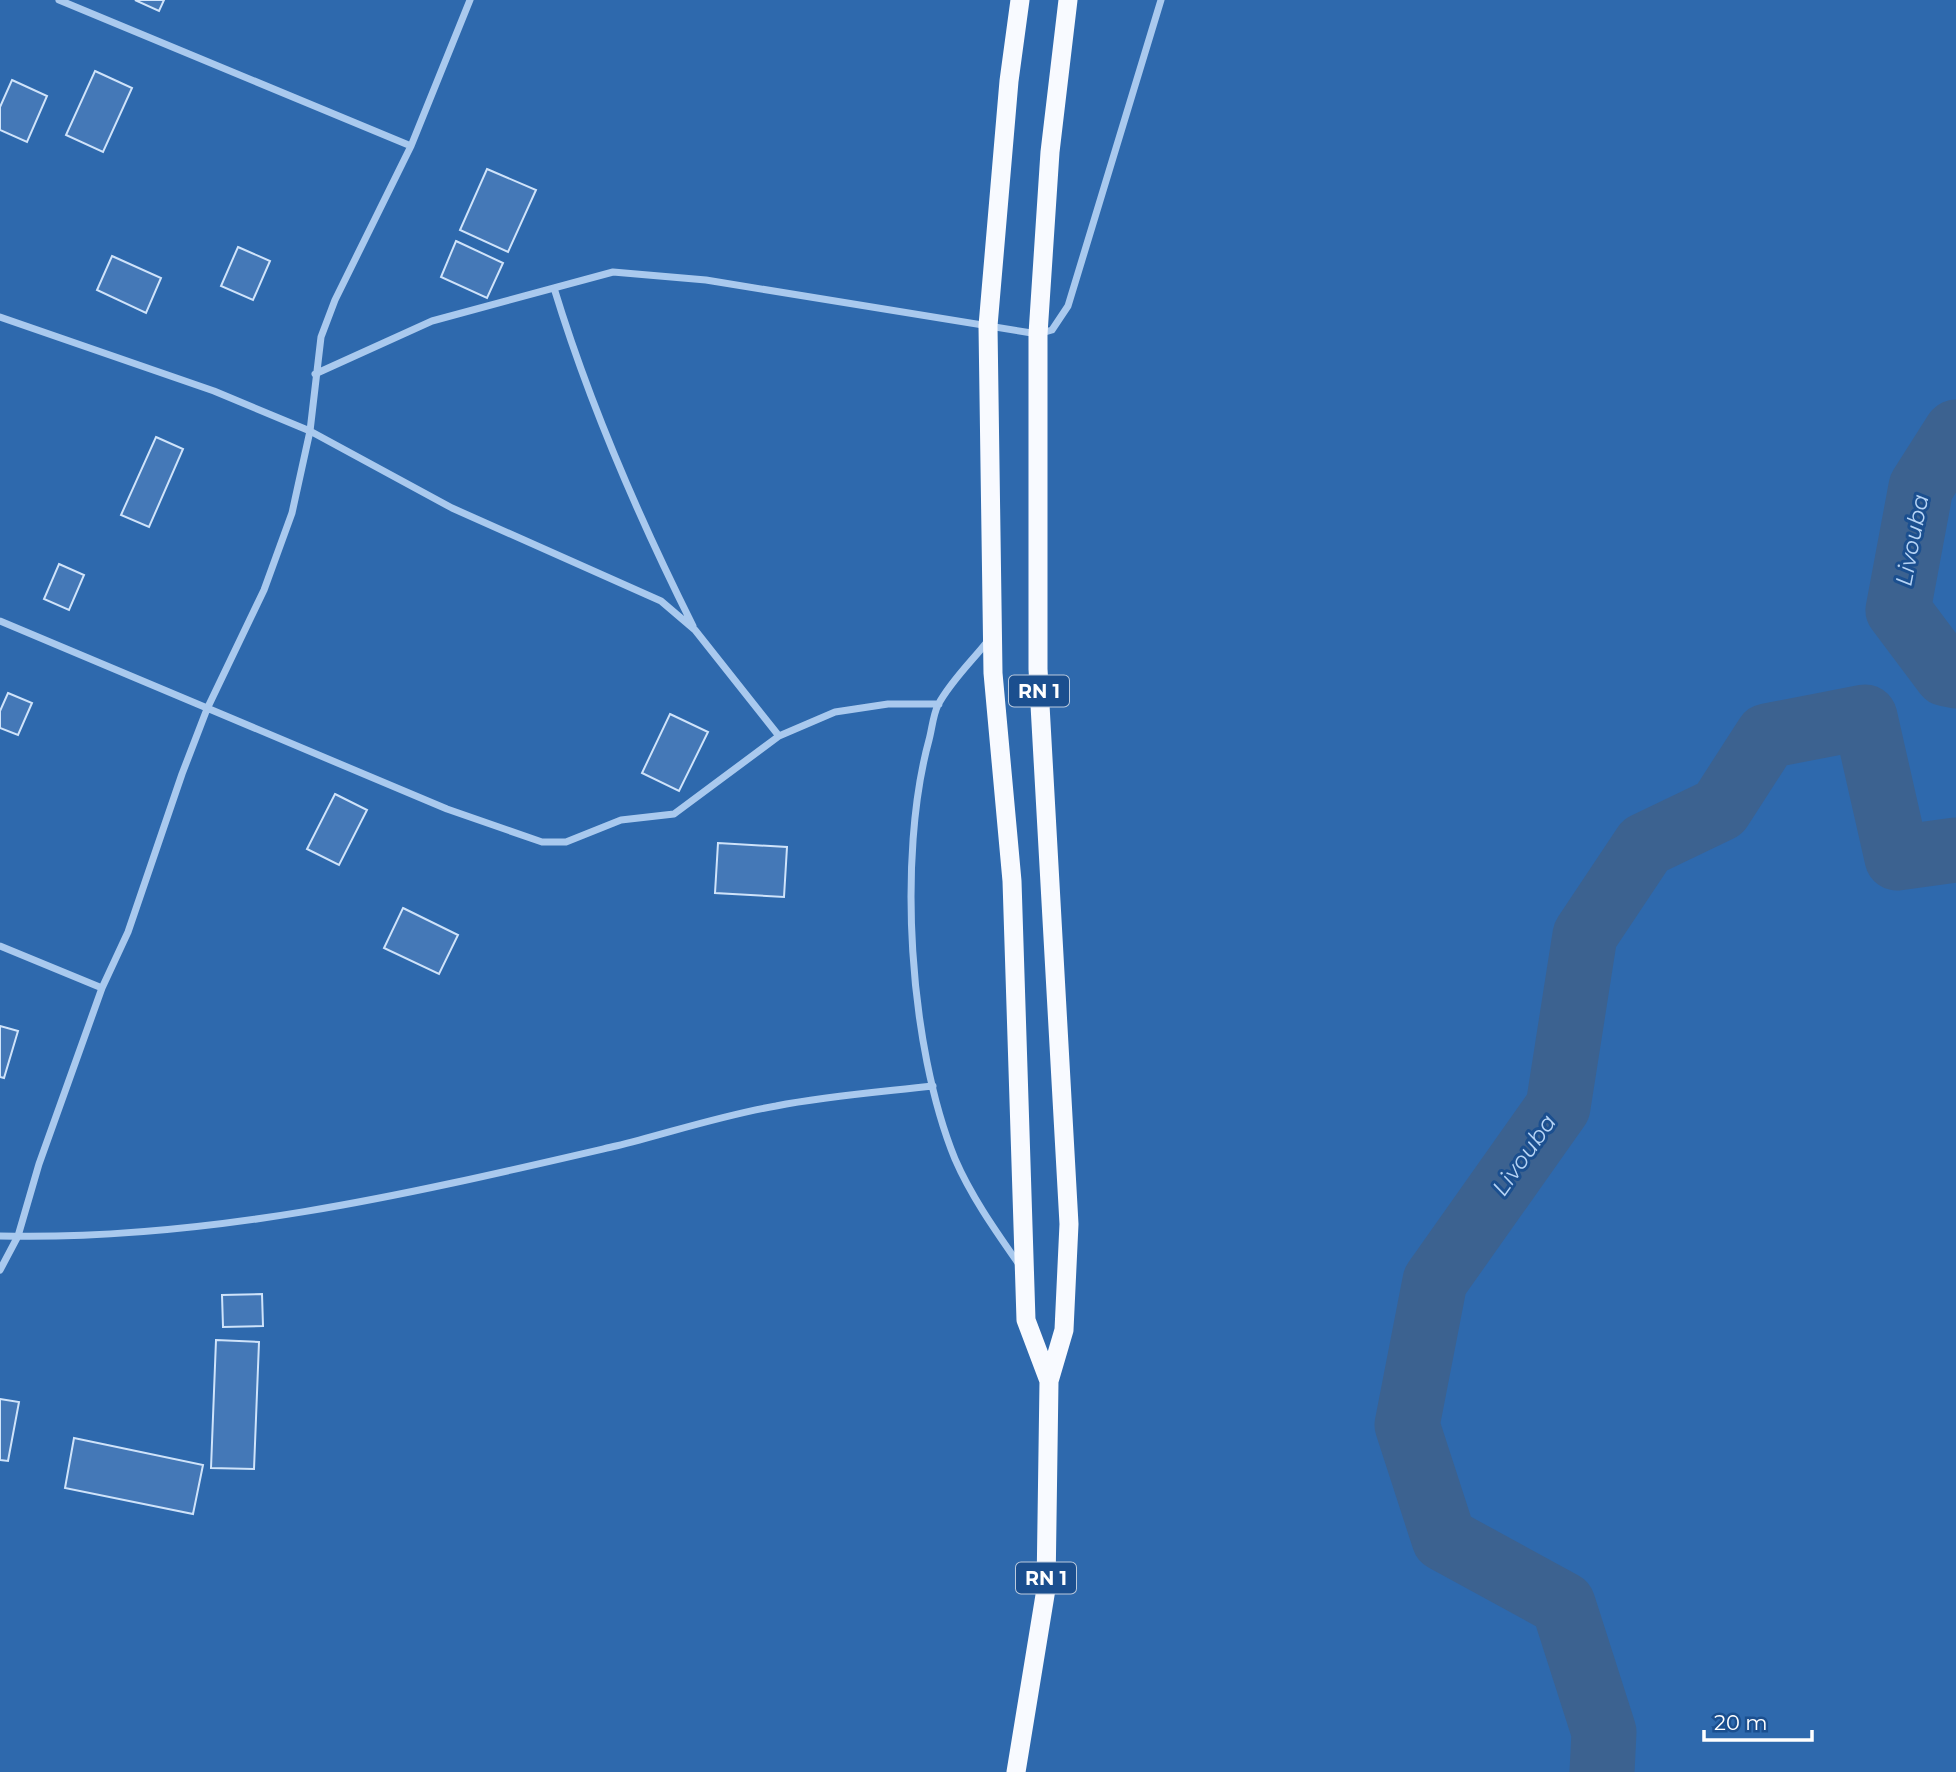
<svg xmlns="http://www.w3.org/2000/svg" width="1956" height="1772" viewBox="0 0 1956 1772" font-family="Montserrat,sans-serif">
  <style>
    .green { fill: #2e69ad }
    .lines { fill: none; stroke-linecap: round; stroke-linejoin: round }
    .river { stroke: #3c6290; stroke-width: 65 }
    .building { fill: #4478b7; stroke: #cfe3fa; stroke-width: 2 }
    .minor { stroke: #a9c9ee; stroke-width: 7 }
    .trunk { stroke: #f8faff; stroke-width: 19 }
    .labels { text-anchor: middle; dominant-baseline: central; stroke-width: 6; stroke-linejoin: round; paint-order: stroke }
    .shield { fill: #1b4f8f; stroke: #bbcadd; stroke-width: 2 }
    .shield-label { font-size: 19px; font-weight: bold; fill: #fff }
    .water-label { font-size: 23px; font-style: italic; fill: #b5d3f5; stroke: #1b4f8f }
  </style>
  <rect width="100%" height="100%" fill="#1b4f8f"/>
  <!-- green -->
  <path class="green" d="M 0,0 L 1956,0 L 1956,1772 L 0,1772 Z"/>
  <g class="lines">
    <!-- river -->
    <path class="river" d="M 1956,432 L 1921,487 L 1898,610 L 1946,674 L 1956,676
      M 1602,1772 L 1604,1732 L 1563,1604 L 1444,1539 L 1407,1425 L 1435,1281 L 1558,1107 L 1585,935 L 1645,845 L 1720,809 L 1767,736 L 1865,717 L 1897,858 L 1956,850"/>
  </g>
  <!-- building -->
  <path class="building" d="M 135,0 L 164,0 L 159,11 Z
    M 95,71 L 132,88 L 103,152 L 66,135 Z
    M 12,80 L 47,96 L 27,142 L 0,130 L 0,107 Z
    M 487,169 L 536,190 L 508,252 L 460,230 Z
    M 456,241 L 503,263 L 487,298 L 441,277 Z
    M 238,247 L 270,261 L 253,300 L 221,286 Z
    M 112,256 L 161,278 L 146,313 L 97,290 Z
    M 156,437 L 183,449 L 149,527 L 121,515 Z
    M 59,564 L 84,575 L 69,610 L 44,599 Z
    M 8,693 L 32,703 L 18,735 L 0,728 L 0,711 Z
    M 670,714 L 708,732 L 679,791 L 642,773 Z
    M 335,794 L 367,810 L 339,865 L 307,849 Z
    M 718,843 L 787,847 L 784,897 L 715,893 Z
    M 403,908 L 458,935 L 439,974 L 384,948 Z
    M 0,1026 L 18,1031 L 4,1078 L 0,1077 Z
    M 262,1294 L 263,1326 L 223,1327 L 222,1295 Z
    M 216,1340 L 259,1342 L 254,1469 L 211,1468 Z
    M 0,1399 L 19,1402 L 8,1461 L 0,1460 Z
    M 74,1438 L 203,1465 L 193,1514 L 65,1488 Z"/>
  <g class="lines">
    <!-- minor -->
    <path class="minor" d="M 59,0 L 411,146
      M 554,288 C 590,406 638,516 693,626
      M 0,317 L 214,391 L 310,431 L 452,508 L 661,601 L 695,630 L 779,736
      M 315,374 L 432,321 L 613,272 L 706,280 L 1038,334 L 1052,330 L 1068,306 L 1161,0
      M 0,621 L 447,809 L 542,842 L 566,842 L 621,820 L 674,814 L 779,736 L 835,712 L 888,704 L 939,704
      M 987,642 C 972,661 950,682 938,705 C 933,715 932,729 929,740 C 897,857 909,1046 955,1159 C 971,1196 995,1230 1018,1263
      M 0,946 L 102,988
      M 0,1236 C 211,1241 413,1193 616,1146 C 669,1133 722,1115 776,1106 C 828,1096 881,1092 933,1086
      M 0,1270 L 18,1236 L 39,1164 L 68,1083 L 102,988 L 128,932 L 182,774 L 207,709 L 264,590 L 292,513 L 310,431 L 321,337 L 335,300 L 411,146 L 470,0"/>
    <!-- trunk -->
    <path class="trunk" d="M 1020,0 L 1009,81 L 988,326 L 993,673 L 1012,881 L 1026,1320 L 1049,1381
      M 1016,1772 L 1046,1589 L 1049,1381 L 1064,1330 L 1069,1224 L 1038,669 L 1038,334 L 1050,152 L 1068,0"/>
  </g>
  <g class="labels">
    <!-- shield labels -->
    <g class="shield">
      <rect x="1009" y="675.5" width="60" height="31" rx="5"/>
      <rect x="1016" y="1562.5" width="60" height="31" rx="5"/>
    </g>
    <g class="shield-label">
      <text x="1039" y="691">RN 1</text>
      <text x="1046" y="1578">RN 1</text>
    </g>
    <!-- water labels -->
    <g class="water-label">
      <text transform="translate(1912 540) rotate(-79)">Livouba</text>
      <text transform="translate(1524 1155) rotate(-55)">Livouba</text>
    </g>
  </g>
  <!-- scale -->
  <path d="M1704 1730v10h108v-10" fill="none" stroke="#ffffff" stroke-width="3.5"/>
  <text x="1714" y="1730" font-size="21" fill="#ffffff" stroke="#1b4f8f" stroke-width="5" paint-order="stroke">20 m</text>
</svg>
